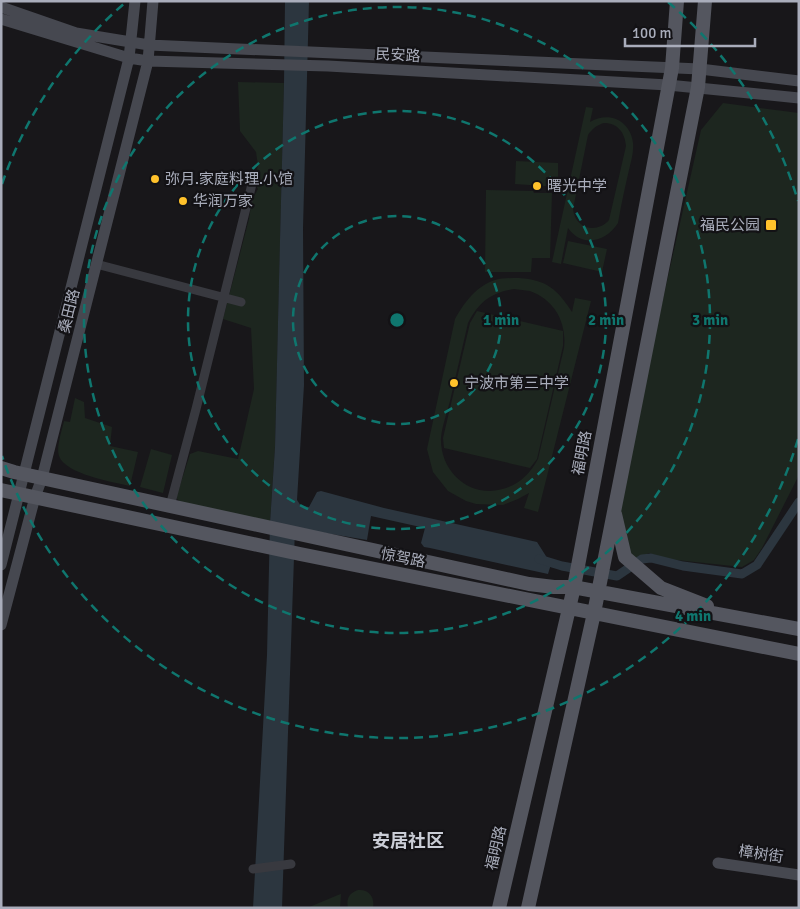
<svg xmlns="http://www.w3.org/2000/svg" width="800" height="909" viewBox="0 0 800 909" font-family="Signika,'Noto Sans SC',sans-serif">
  <style>
    .green { fill: #1d261f; fill-rule: evenodd }
    .water { fill: #2c363f }
    .lines { fill: none; stroke-linecap: round; stroke-linejoin: round }
    .canal { stroke: #2c363f; stroke-width: 9 }
    .street { stroke: #38393f; stroke-width: 9 }
    .secondary { stroke: #464850; stroke-width: 11 }
    .primary { stroke: #54565f; stroke-width: 14 }
    .ring { fill: none; stroke: #0f766e; stroke-width: 2.5; stroke-dasharray: 9 6 }
    .poi-dot { fill: #ffc22b; stroke: #131215; stroke-width: 2 }
    .labels { text-anchor: middle; dominant-baseline: central; stroke-width: 4.5; stroke-linejoin: round; paint-order: stroke }
    .street-label { font-size: 15px; fill: #a9adbb; stroke: #131215 }
    .poi-label { font-size: 15px; fill: #a9adbb; stroke: #131215; text-anchor: start }
    .quarter-label { font-size: 18px; font-weight: bold; fill: #cacdd6; stroke: #131215 }
    .centre { fill: #0f766e; stroke: #131215; stroke-width: 2.5 }
    .ring-label { font-size: 15px; text-anchor: middle; font-weight: bold; fill: #0f766e; stroke: #131215; stroke-width: 4.5; stroke-linejoin: round; paint-order: stroke }
  </style>
  <rect width="100%" height="100%" fill="#18171a"/>
  <!-- green -->
  <path class="green" d="M 238,82 L 284,83 L 275,447 L 270,523 L 185,506 L 176,498 L 190,454 L 198,451 L 238,459 L 254,389 L 251,328 L 223,319 L 249,219 L 252,200 L 258,189 L 253,180 L 258,166 L 256,152 L 240,131 Z
    M 723,103 L 799,113 L 799,475 L 762,548 L 754,560 L 742,567 L 667,559 L 649,553 L 631,561 L 616,508 L 701,130 Z
    M 586,107 L 593,108 L 590,122 C 598,117 608,116 616,119 C 626,123 632,133 633,143 C 634,152 631,161 629,170 C 625,187 621,205 618,223 C 606,242 582,248 568,228 L 561,264 L 552,262 ZM 604,123 C 618,123 625,133 626,146 L 609,220 C 597,234 575,229 573,209 L 588,135 C 592,129 597,125 604,123 Z
    M 516,161 L 558,163 L 558,187 L 515,184 Z
    M 486,190 L 533,191 L 534,193 L 552,193 L 550,258 L 532,258 L 531,272 L 485,272 Z
    M 568,241 L 607,249 L 602,272 L 563,263 Z
    M 519,278 C 547,280 557,289 572,312 L 575,298 L 591,301 L 538,512 L 524,508 L 529,493 L 518,499 L 503,505 L 476,504 L 466,501 L 448,491 L 433,472 L 427,449 L 455,319 C 464,303 476,286 495,280 C 502,278 511,278 519,278 ZM 514,289 C 519,290 525,290 530,291 C 555,300 567,323 564,348 L 538,459 C 528,478 512,490 490,491 C 461,491 440,466 441,438 C 442,426 447,413 450,401 C 456,375 462,349 468,323 C 479,302 490,293 514,289 Z
    M 477,311 L 563,331 L 563,346 L 537,459 L 530,468 L 444,448 L 443,438 L 470,323 Z
    M 75,398 L 84,402 L 85,418 L 112,427 L 110,446 L 138,452 L 130,486 C 113,482 65,474 59,456 C 56,447 62,430 64,421 L 70,422 Z
    M 151,449 L 172,455 L 163,493 L 140,487 Z
    M 358,890 C 369,889 375,897 373,908 L 348,908 C 346,899 349,893 358,890 Z
    M 341,894 L 340,908 L 307,908 L 338,895 Z"/>
  <!-- water -->
  <path class="water" d="M 285,1 L 309,1 L 303,228 L 304,385 L 297,500 L 301,506 L 309,507 L 317,492 L 321,491 L 384,508 L 537,542 L 551,564 L 548,574 L 430,548 L 424,547 L 421,543 L 425,528 L 371,516 L 367,540 L 295,528 L 282,908 L 253,908 L 267,655 L 270,523 L 275,447 L 279,280 L 284,83 Z"/>
  <g class="lines">
    <!-- canal -->
    <path class="canal" d="M 539,559 L 562,566 L 617,576 L 642,559 L 651,558 L 683,566 L 742,574 L 757,565 L 799,502"/>
    <!-- street -->
    <path class="street" d="M 96,264 L 241,302
      M 170,506 L 196,409 L 253,180
      M 253,869 L 291,864"/>
    <!-- secondary -->
    <path class="secondary" d="M 1,7 L 76,33 L 149,45 L 700,69 L 799,81
      M 1,19 L 129,58 L 148,61 L 328,66 L 668,85 L 799,98
      M 1,565 L 129,58 L 135,1
      M 1,625 L 35,497 L 42,478 L 148,61 L 153,1
      M 718,863 L 799,875"/>
    <!-- primary -->
    <path class="primary" d="M 1,468 L 14,472 L 529,584 L 554,587 L 573,587 L 799,629
      M 1,490 L 300,554 L 799,654
      M 615,514 L 625,557 L 661,588 L 707,606
      M 499,908 L 574,587 L 672,68 L 677,1
      M 528,908 L 594,613 L 698,87 L 705,1"/>
  </g>
  <!-- distance rings -->
  <g class="ring">
    <circle cx="397" cy="320" r="104"/>
    <circle cx="397" cy="320" r="209"/>
    <circle cx="397" cy="320" r="313"/>
    <path d="M798 439A418 418 0 0 1 2 456M2 184A418 418 0 0 1 126 2M668 2A418 418 0 0 1 798 201"/>
  </g>
  <!-- markers -->
  <g class="poi-dot">
    <circle cx="155" cy="179" r="5"/>
    <circle cx="537" cy="186" r="5"/>
    <circle cx="183" cy="201" r="5"/>
    <rect x="765" y="219" width="12" height="12" rx="2.5"/>
    <circle cx="454" cy="383" r="5"/>
  </g>
  <g class="labels">
    <!-- street labels -->
    <g class="street-label">
      <text transform="translate(398 55) rotate(3)">民安路</text>
      <text transform="translate(69 311) rotate(-76)">桑田路</text>
      <text transform="translate(582 453) rotate(-79)">福明路</text>
      <text transform="translate(403 558) rotate(11)">惊驾路</text>
      <text transform="translate(496 848) rotate(-77)">福明路</text>
      <text transform="translate(761 854) rotate(8)">樟树街</text>
    </g>
    <!-- poi labels -->
    <g class="poi-label">
      <text x="165" y="179">弥月.家庭料理.小馆</text>
      <text x="547" y="186">曙光中学</text>
      <text x="193" y="201">华润万家</text>
      <text x="760" y="225" text-anchor="end">福民公园</text>
      <text x="464" y="383">宁波市第三中学</text>
    </g>
    <!-- quarter labels -->
    <g class="quarter-label">
      <text x="408" y="841">安居社区</text>
    </g>
  </g>
  <circle cx="397" cy="320" r="8" class="centre"/>
  <g class="ring-label">
    <text x="501" y="325">1 min</text>
    <text x="606" y="325">2 min</text>
    <text x="710" y="325">3 min</text>
    <text x="693" y="621">4 min</text>
  </g>
  <!-- border -->
  <rect width="800" height="909" fill="none" stroke="#a9adbb" stroke-width="5"/>
  <!-- scale -->
  <path d="M625 38v8h130v-8" fill="none" stroke="#a9adbb" stroke-width="2.5"/>
  <text x="632" y="38" font-size="15" fill="#a9adbb" stroke="#131215" stroke-width="4" paint-order="stroke">100 m</text>
</svg>
